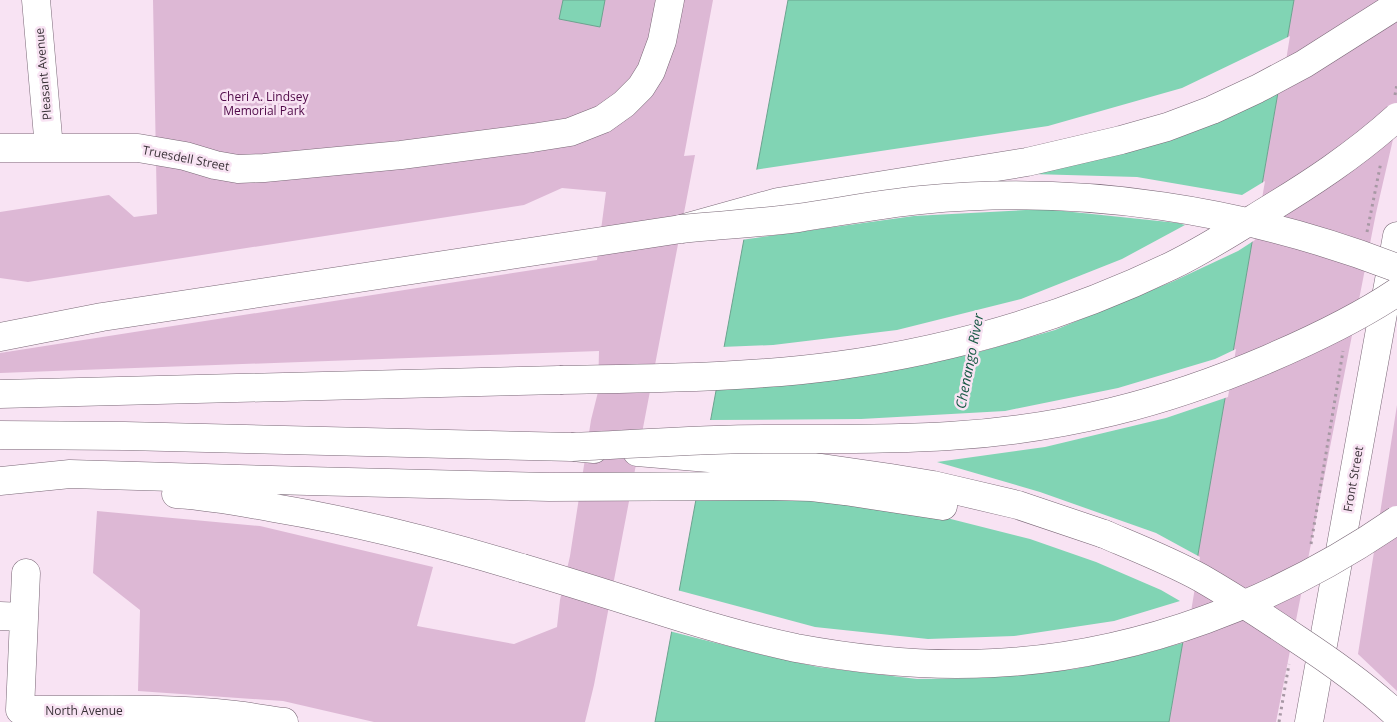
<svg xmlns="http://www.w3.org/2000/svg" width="1397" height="722" viewBox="0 0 1397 722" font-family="'Open Sans',sans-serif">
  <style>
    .green { fill: #ddb8d5 }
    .water { fill: #81d4b4; stroke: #6ca38f }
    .pier { fill: #f8e3f3 }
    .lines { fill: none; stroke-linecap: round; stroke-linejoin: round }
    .minor-casing { stroke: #7a6877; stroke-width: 29 }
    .major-casing { stroke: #7a6877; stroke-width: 29 }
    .highway-casing { stroke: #7a6877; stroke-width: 29 }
    .path { stroke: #a798a4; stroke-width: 3; stroke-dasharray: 2.5 4; stroke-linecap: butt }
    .minor { stroke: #fff; stroke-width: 28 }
    .major { stroke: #fff; stroke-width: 28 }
    .highway { stroke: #fff; stroke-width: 28 }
    .highway-bridge-casing { stroke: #7a6877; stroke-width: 29; stroke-linecap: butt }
    .highway-bridge { stroke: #fff; stroke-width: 28 }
    .labels { text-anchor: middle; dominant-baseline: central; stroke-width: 5; stroke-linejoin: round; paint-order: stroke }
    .street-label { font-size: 12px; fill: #3a3238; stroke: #f8e3f3 }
    .park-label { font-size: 12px; fill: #4f0948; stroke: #f8e3f3 }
    .water-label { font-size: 14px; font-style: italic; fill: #185a45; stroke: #f8e3f3 }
  </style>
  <rect width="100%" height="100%" fill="#f8e3f3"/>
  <!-- green -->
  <path class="green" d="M 153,0 L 713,0 L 684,156 L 695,155 L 594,685 L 585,722 L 374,722 L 283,701 L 138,691 L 140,610 L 93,573 L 97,511 L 260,526 L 433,567 L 417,626 L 514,644 L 557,627 L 560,600 L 570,556 L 591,420 L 598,392 L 599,351 L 0,373 L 0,353 L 597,260 L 606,192 L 562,188 L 524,205 L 28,282 L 0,278 L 0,212 L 109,195 L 134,217 L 157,214 Z
    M 1294,0 L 1397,0 L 1397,122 L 1376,213 L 1276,722 L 1169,722 Z
    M 1397,405 L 1397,691 L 1358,654 Z"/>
  <!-- water -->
  <path class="water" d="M 563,0 L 605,0 L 600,27 L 559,19 Z
    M 788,0 L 1294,0 L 1169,722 L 655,722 Z"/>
  <!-- pier -->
  <path class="pier" d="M 1290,36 L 1281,91 L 1032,174 L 1137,177 L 1242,195 L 1265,181 L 1255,240 L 1238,251 L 1174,281 L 1055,330 L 979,352 L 876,374 L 733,388 L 714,388 L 721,347 L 773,345 L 897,330 L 1021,299 L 1122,259 L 1185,225 L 1178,223 L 1044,209 L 914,216 L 741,240 L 754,170 L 1048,126 L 1182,88 Z
    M 1236,349 L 1228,397 L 1166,418 L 1045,447 L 937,462 L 1040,492 L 1156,533 L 1200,557 L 1186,642 L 1139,655 L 1075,669 L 983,678 L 917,679 L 818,667 L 759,654 L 669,631 L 677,590 L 815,627 L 928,639 L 1014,636 L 1114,621 L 1180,601 L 1161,590 L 1096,562 L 1030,539 L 923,512 L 819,498 L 694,496 L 708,420 L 861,419 L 1005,411 L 1118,388 L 1215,359 Z"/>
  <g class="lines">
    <defs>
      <path id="minor" d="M 36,0 L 49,148
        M 0,148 L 138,148 L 185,156 L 215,165 L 238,169 L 264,168 L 401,155 L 532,138 L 570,132 L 603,119 L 624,104 L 641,87 L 651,71 L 655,60 L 662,41 L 670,0
        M 26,573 L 20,710 C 92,710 164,707 235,715 C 252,717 268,720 284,722
        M 0,616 L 24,617"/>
      <path id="major" d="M 1309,722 L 1397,236"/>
      <path id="highway" d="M 0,337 L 102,317 L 681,229 L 778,202 L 1027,162 L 1121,140 L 1167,127 L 1212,110 L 1257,89 L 1304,64 L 1397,5
        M 0,394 L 560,380
        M 0,435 L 125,436 L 572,447 L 594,449
        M 637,452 L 815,467 L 891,478 L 933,485 L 1018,505 L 1104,534
        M 0,481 L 70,474 L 308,481 L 549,487 L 773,486 L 812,487 L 845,491 L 943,506
        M 176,494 C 209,496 242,502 274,508 C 358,522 440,543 522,568"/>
    </defs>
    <!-- minor casing -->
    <use href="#minor" class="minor-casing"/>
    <!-- major casing -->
    <use href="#major" class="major-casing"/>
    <!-- highway casing -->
    <use href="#highway" class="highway-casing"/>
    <!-- path -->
    <path class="path" d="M 1395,95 L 1397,84
      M 1367,232 L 1381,162
      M 1311,544 L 1343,351
      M 1279,722 L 1289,664"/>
    <!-- minor -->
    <use href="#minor" class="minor"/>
    <!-- major -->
    <use href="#major" class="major"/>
    <!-- highway -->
    <use href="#highway" class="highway"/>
    <defs>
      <path id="highway-bridge" d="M 681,229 C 720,225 759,223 798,218 C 839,212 880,204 921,200 C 1082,184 1247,210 1397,268
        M 560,380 C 652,378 744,378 835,366 C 952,350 1065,317 1171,266 C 1202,251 1232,232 1261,214 C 1309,185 1355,155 1397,117
        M 572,447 C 636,444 701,439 765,439 C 827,439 888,440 949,436 C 1063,429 1163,404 1268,359 C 1312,340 1357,319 1397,292
        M 1104,534 C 1137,548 1170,561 1201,578 C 1234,597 1266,618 1297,639 C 1332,662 1366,686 1397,715
        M 522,568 C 566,581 610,595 654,609 C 701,624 748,638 796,648 C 861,660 928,667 994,663 C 1139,656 1278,602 1397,520"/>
    </defs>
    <!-- highway-bridge casing -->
    <use href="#highway-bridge" class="highway-bridge-casing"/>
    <!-- highway-bridge -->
    <use href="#highway-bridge" class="highway-bridge"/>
  </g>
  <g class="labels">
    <!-- street labels -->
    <g class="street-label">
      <text transform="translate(43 74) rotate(-95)">Pleasant Avenue</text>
      <text transform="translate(186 158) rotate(11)">Truesdell Street</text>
      <text transform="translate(1353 479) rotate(-80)">Front Street</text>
      <text x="84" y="710">North Avenue</text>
    </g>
    <!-- park labels -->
    <g class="park-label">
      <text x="264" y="96">Cheri A. Lindsey<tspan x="264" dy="14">Memorial Park</tspan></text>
    </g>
    <!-- water labels -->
    <g class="water-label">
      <text transform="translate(969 361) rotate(-79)">Chenango River</text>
    </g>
  </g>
</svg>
